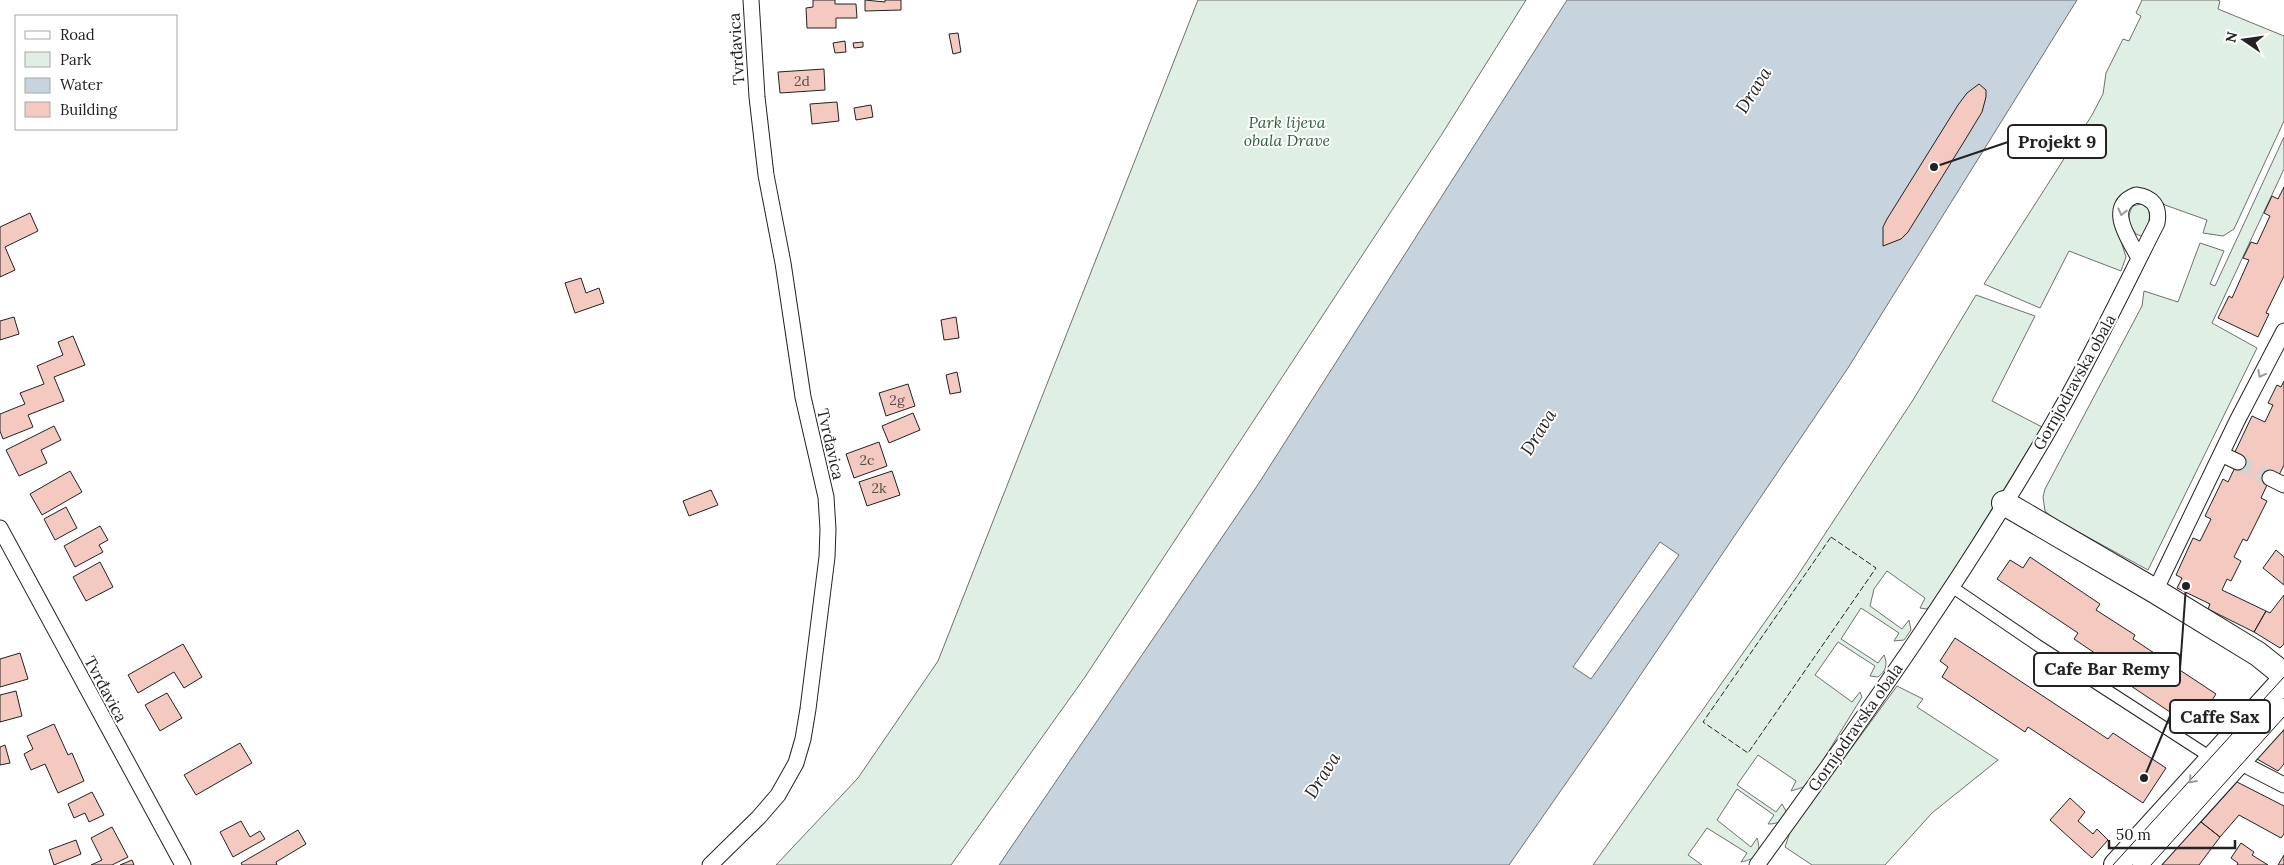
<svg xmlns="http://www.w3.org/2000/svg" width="2284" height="865" viewBox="0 0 2284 865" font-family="Lora,serif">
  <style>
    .green { fill: #e0efe3; stroke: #6f6f6f }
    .water { fill: #c7d3dd; stroke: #6f6f6f }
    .pier { fill: #fff; stroke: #6f6f6f }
    .building { fill: #f3c9c0; stroke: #222 }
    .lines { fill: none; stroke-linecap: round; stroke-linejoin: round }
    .minor-tunnel { stroke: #d3d3d3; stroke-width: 15; stroke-dasharray: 15 8; stroke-linecap: butt }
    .pedestrian-casing { stroke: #222; stroke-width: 13 }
    .minor-casing { stroke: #222; stroke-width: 17 }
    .primary-casing { stroke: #222; stroke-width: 26 }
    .pedestrian { stroke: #fff; stroke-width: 11 }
    .minor { stroke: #fff; stroke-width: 15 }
    .primary { stroke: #fff; stroke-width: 24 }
    .tram { stroke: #222; stroke-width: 1 }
    .fence { stroke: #222; stroke-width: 1; stroke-dasharray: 6 2.5; stroke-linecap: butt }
    .oneway { stroke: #9c9c9c }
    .labels { text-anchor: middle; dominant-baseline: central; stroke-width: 4; stroke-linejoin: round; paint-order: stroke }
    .number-label { font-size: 14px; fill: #564c4a }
    .street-label { font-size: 16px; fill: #222; stroke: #fff }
    .park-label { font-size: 16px; font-style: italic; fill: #2f5e38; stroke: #fff }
    .water-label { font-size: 18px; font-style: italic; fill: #222; stroke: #fff }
    .leader { fill: none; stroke: #222; stroke-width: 2 }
    .callout-dot { fill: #222; stroke: #fff; stroke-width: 2 }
    .callout { fill: #fff; stroke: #222; stroke-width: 2 }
    .callout-label { font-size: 18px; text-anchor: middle; font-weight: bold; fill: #222 }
  </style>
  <rect width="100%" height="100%" fill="#fff"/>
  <!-- green -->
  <path class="green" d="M 1198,0 L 1526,0 L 1442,134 L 1085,677 L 951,865 L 776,865 L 858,778 L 938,661 Z
    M 2142,0 L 2217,0 L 2220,1 L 2218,9 L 2284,36 L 2284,121 L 2234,229 L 2223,236 L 2203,233 L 2207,220 L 2165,205 L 2159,199 L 2133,190 L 2119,235 L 2126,257 L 2121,271 L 2069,251 L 2040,308 L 1984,284 L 2092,115 L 2103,94 L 2106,73 L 2123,39 L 2129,41 L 2141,16 L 2136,13 Z
    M 2284,137 L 2284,169 L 2212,323 L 2257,348 L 2148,570 L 2053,518 L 2045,511 L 2043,497 L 2045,489 L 2142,306 L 2144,291 L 2178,302 L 2200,243 L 2224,251 L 2210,284 L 2215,286 Z
    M 2141,204 L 2148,208 C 2152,219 2147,226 2143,237 L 2136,234 C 2129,224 2126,217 2133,206 Z
    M 1976,295 L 2035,316 L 1992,401 L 2042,427 L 1933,605 L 1926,609 L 1920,608 L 1925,598 L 1887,571 L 1874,589 L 1870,606 L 1902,629 L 1909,620 L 1911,630 L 1904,640 L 1894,641 L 1899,633 L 1861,608 L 1841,639 L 1878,663 L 1884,655 C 1888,664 1886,671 1878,677 L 1870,676 L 1875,666 L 1838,642 L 1815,675 L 1852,702 L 1860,692 L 1862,697 L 1807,786 L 1791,791 L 1796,781 L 1758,755 L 1737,785 L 1776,812 L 1782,804 L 1786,811 C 1782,821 1779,824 1768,824 L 1774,815 L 1737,789 L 1717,820 L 1751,847 L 1757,838 C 1762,853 1756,859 1741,862 L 1747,853 L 1707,828 L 1688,855 L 1702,865 L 1593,865 L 1796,578 L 1913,400 Z
    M 1897,686 L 1923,699 L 1917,707 L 1998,760 L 1932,813 L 1885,865 L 1812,865 L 1785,847 L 1790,832 Z"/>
  <!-- water -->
  <path class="water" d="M 1567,0 L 2077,0 L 1848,368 L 1608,723 L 1509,865 L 999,865 L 1259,483 Z"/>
  <!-- pier -->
  <path class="pier" d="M 1660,542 L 1679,555 L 1591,679 L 1573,667 Z"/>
  <!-- building -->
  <path class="building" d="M 813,0 L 835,0 L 835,4 L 856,4 L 857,18 L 836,18 L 836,28 L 807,28 L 806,8 L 813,7 Z
    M 865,0 L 885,2 L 885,0 L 901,0 L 901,10 L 865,11 Z
    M 958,33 L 961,52 L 953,54 L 949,34 Z
    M 845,41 L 846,52 L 835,53 L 833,43 Z
    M 863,42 L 863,47 L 854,48 L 853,43 Z
    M 824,69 L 825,90 L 780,93 L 778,72 Z
    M 1979,84 L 1986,90 L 1986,97 L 1982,112 L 1965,140 L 1908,232 L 1901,239 L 1883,246 L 1883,227 L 1887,219 L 1958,105 L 1967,93 Z
    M 837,102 L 839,121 L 812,124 L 810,104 Z
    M 871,105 L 873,117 L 856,120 L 854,108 Z
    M 2284,187 L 2284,276 L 2266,313 L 2269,314 L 2258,337 L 2218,318 L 2229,296 L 2232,298 L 2249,260 L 2243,258 L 2251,242 L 2257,244 L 2270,216 L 2264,213 L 2272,196 L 2278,199 Z
    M 30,213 L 38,231 L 5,247 L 15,270 L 0,277 L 0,227 Z
    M 581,278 L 586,293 L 599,288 L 604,303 L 575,313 L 565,283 Z
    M 14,317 L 19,334 L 0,340 L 0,321 Z
    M 956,317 L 959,338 L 944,340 L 941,320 Z
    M 73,336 L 85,365 L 54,377 L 64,401 L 28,415 L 33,427 L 3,439 L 0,431 L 0,414 L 25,404 L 20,393 L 44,384 L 37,366 L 63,355 L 58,342 Z
    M 957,372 L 961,392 L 950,394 L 946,375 Z
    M 2284,381 L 2284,465 L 2279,475 L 2273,472 L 2261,498 L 2267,501 L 2247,541 L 2243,539 L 2234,557 L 2241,561 L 2231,581 L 2227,579 L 2222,590 L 2266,611 L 2254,632 L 2208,609 L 2210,604 L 2177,588 L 2182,578 L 2176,575 L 2193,538 L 2200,541 L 2211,519 L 2205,516 L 2223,479 L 2228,482 L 2240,457 L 2234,454 L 2252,416 L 2265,422 L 2273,405 L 2268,403 L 2277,385 L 2281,387 Z
    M 908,384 L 915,406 L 886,416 L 879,393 Z
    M 913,413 L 920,430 L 889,443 L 882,426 Z
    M 54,426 L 61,440 L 41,450 L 47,463 L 19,476 L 6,450 Z
    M 879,442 L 887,466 L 854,478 L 846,454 Z
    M 70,471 L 82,492 L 42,515 L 30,494 Z
    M 892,471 L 900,495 L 867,506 L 859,482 Z
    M 711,490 L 718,505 L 689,516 L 683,501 Z
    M 66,507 L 77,528 L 55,540 L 44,519 Z
    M 100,526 L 108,540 L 99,545 L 103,552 L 75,567 L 64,546 Z
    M 2276,550 L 2284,557 L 2284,585 L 2263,568 Z
    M 2030,557 L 2100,604 L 2096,610 L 2135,635 L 2133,639 L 2216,694 L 2194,728 L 2107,670 L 2111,664 L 2074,639 L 2078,633 L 1997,579 L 2010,560 L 2023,568 Z
    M 100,562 L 113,587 L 86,601 L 73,577 Z
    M 2284,595 L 2284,644 L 2280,648 L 2254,632 L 2266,611 L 2270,613 Z
    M 1955,638 L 2108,739 L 2113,733 L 2166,768 L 2143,803 L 2028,727 L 2025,732 L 1942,677 L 1948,667 L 1940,661 Z
    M 183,644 L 202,677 L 184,688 L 174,672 L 138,693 L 128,675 Z
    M 20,653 L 28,679 L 0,687 L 0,659 Z
    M 16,691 L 22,716 L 0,722 L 0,695 Z
    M 167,693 L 182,718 L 160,731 L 145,705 Z
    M 54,724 L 68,755 L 72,753 L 84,781 L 58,793 L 45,764 L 31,770 L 24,754 L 33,749 L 27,736 Z
    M 2284,727 L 2284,764 L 2278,771 L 2257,759 Z
    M 240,743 L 252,763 L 196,795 L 184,775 Z
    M 5,745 L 10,763 L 0,765 L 0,747 Z
    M 2237,782 L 2284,806 L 2284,834 L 2281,838 L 2239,815 L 2220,837 L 2201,822 Z
    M 92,792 L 104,815 L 89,822 L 85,813 L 74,818 L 68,804 Z
    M 2070,798 L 2085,812 L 2078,821 L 2093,834 L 2097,829 L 2108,840 L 2092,858 L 2050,820 Z
    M 241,821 L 250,837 L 260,831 L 265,839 L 233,857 L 220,832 Z
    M 2201,822 L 2220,837 L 2199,865 L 2160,865 Z
    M 112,827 L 128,857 L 112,865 L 91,865 L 102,860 L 91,838 Z
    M 298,830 L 306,844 L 276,862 L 277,865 L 242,865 L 241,863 Z
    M 76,840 L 81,854 L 54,865 L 49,850 Z
    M 2241,843 L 2254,852 L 2252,855 L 2268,865 L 2237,865 L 2238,863 L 2231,858 Z
    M 2284,855 L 2284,865 L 2278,865 Z
    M 132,860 L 134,865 L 120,865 Z"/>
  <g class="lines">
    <!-- minor-tunnel -->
    <path class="minor-tunnel" d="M 2238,462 L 2270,478"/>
    <defs>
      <path id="pedestrian" d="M 1952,587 L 2037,645 L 2204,753"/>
      <path id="minor" d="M 2221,454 L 2238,462
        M 2270,478 L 2284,485
        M 0,528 L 183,865
        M 2155,591 L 2237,421 L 2284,331
        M 2234,755 L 2249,767 L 2284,785
        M 710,865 L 759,817 L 778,795 L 796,763 L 803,739 L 808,709 L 827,557 L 828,529 L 826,497 L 803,397 L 783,263 L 766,175 L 757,97 L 751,0
        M 1757,865 C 1864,718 1971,568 2061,409 C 2095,349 2125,286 2157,223 C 2160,207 2153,197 2136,195 C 2105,207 2129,239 2139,258"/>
      <path id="primary" d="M 2004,503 L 2155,591 L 2258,654 L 2284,675
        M 2116,865 L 2284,680
        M 2145,865 L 2284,711"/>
    </defs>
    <!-- pedestrian casing -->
    <use href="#pedestrian" class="pedestrian-casing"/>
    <!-- minor casing -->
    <use href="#minor" class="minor-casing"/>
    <!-- primary casing -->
    <use href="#primary" class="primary-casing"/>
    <!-- pedestrian -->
    <use href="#pedestrian" class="pedestrian"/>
    <!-- minor -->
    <use href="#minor" class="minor"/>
    <!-- primary -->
    <use href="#primary" class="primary"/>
    <!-- tram -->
    <path class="tram" d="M 2113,865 L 2284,677
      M 2151,865 L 2284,717"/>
    <!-- fence -->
    <path class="fence" d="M 1831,537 L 1876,568 L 1748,753 L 1703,722 Z"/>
  </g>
  <!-- one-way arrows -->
  <defs><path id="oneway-chevron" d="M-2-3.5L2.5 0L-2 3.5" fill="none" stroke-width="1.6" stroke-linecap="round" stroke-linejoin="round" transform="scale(1.25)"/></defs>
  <g class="oneway">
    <use href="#oneway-chevron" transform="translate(2122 212) rotate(104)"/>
    <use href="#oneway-chevron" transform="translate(2261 374) rotate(118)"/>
    <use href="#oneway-chevron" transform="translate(2192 780) rotate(132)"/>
  </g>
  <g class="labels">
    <!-- number labels -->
    <g class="number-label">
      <text x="802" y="81">2d</text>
      <text x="897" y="400">2g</text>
      <text x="867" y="460">2c</text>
      <text x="879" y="488">2k</text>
    </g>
    <!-- street labels -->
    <g class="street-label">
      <text transform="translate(736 49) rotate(-94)">Tvrđavica</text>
      <text transform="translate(2074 382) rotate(-61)">Gornjodravska obala</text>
      <text transform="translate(831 444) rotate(77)">Tvrđavica</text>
      <text transform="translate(106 689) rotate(62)">Tvrđavica</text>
      <text transform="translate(1855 727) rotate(-55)">Gornjodravska obala</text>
    </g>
    <!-- park labels -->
    <g class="park-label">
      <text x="1287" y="122">Park lijeva<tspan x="1287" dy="18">obala Drave</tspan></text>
    </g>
    <!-- water labels -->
    <g class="water-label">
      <text transform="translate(1753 90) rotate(-58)">Drava</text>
      <text transform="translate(1538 432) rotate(-58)">Drava</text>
      <text transform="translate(1322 775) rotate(-58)">Drava</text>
    </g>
  </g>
  <!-- callouts -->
  <path class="leader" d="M1934 167L2008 142M2186 586L2180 669M2144 778L2170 716"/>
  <g class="callout-dot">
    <circle cx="1934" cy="167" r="5"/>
    <circle cx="2186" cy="586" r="5"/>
    <circle cx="2144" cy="778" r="5"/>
  </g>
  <g class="callout">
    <rect x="2008" y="125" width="98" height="33" rx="5"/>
    <rect x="2034" y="653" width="146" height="33" rx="5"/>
    <rect x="2170" y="700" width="100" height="33" rx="5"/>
  </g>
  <g class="callout-label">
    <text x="2057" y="148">Projekt 9</text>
    <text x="2107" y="675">Cafe Bar Remy</text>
    <text x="2220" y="723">Caffe Sax</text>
  </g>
  <!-- legend -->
  <rect x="15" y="15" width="162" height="115" fill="#ffffff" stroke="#a7a7a7"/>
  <rect x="25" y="31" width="25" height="8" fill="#ffffff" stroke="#a7a7a7"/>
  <text x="60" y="40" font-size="15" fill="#222222">Road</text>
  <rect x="25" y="52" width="25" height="15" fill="#e0efe3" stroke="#a7a7a7"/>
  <text x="60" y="65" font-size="15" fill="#222222">Park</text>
  <rect x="25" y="78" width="25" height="15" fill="#c7d3dd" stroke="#a7a7a7"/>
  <text x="60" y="90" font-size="15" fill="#222222">Water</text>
  <rect x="25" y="102" width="25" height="15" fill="#f3c9c0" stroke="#a7a7a7"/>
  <text x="60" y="115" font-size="15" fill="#222222">Building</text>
  <!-- north arrow -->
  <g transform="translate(2244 40) rotate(283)" stroke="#ffffff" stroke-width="4" paint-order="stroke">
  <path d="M0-4L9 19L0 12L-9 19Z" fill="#222222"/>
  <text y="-8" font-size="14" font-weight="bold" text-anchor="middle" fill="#222222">N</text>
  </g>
  <!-- scale -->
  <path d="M2109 840v8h126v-8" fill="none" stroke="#222222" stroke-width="2.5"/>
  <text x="2116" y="840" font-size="15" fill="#222222" stroke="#ffffff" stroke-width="4" paint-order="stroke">50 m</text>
</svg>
